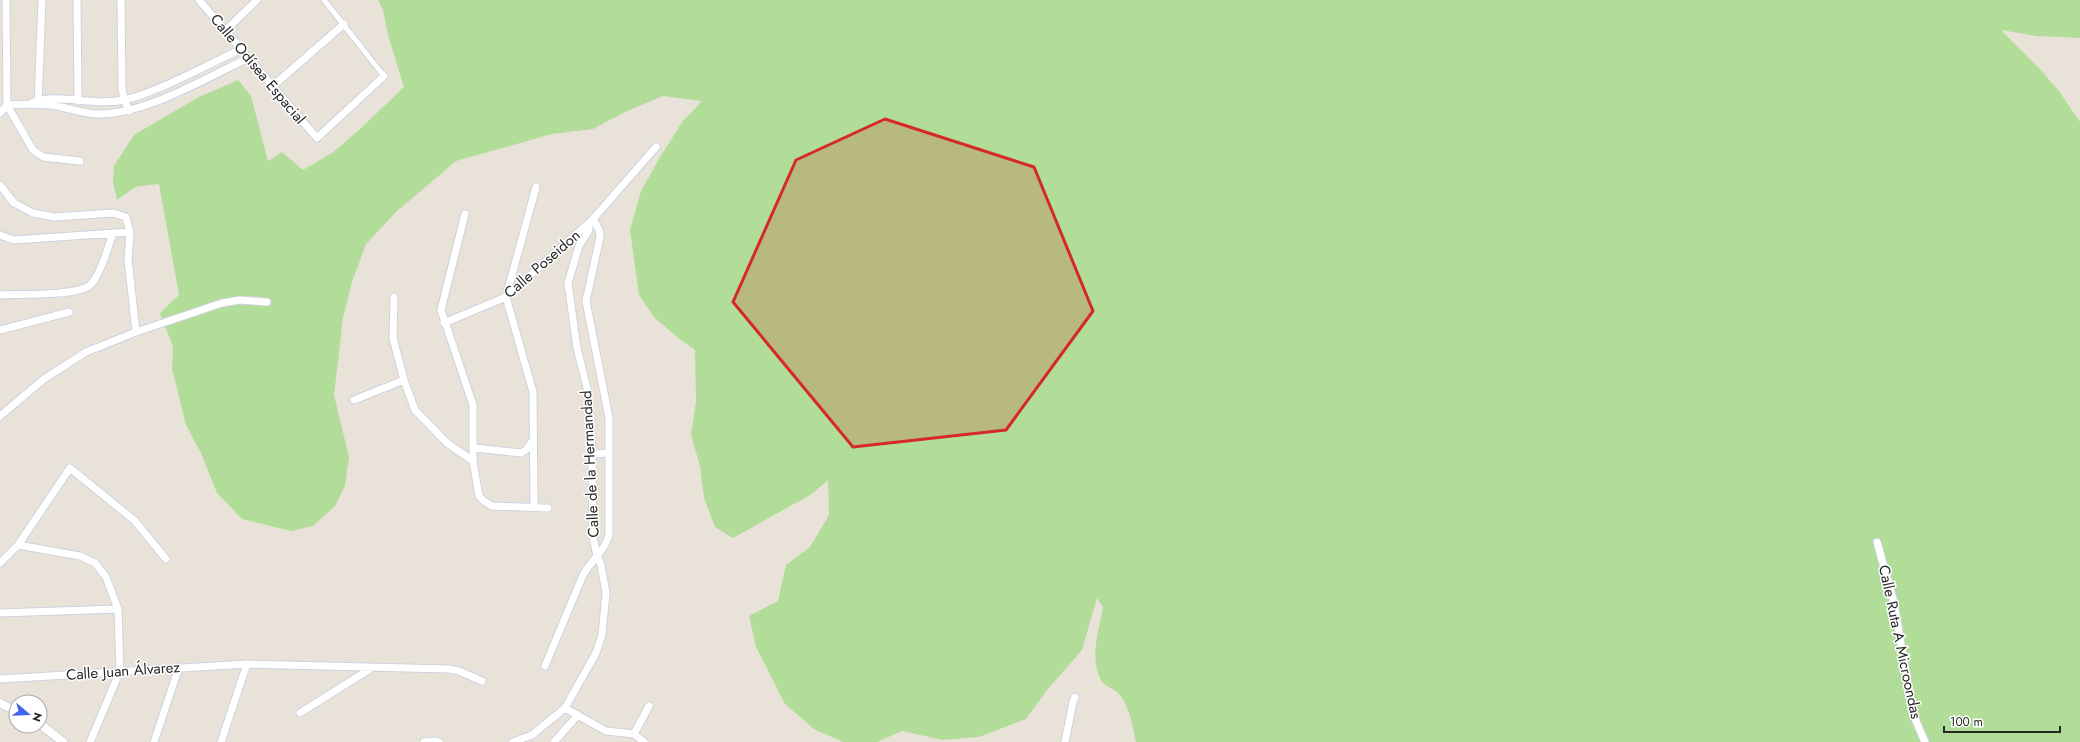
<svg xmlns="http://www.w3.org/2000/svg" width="2080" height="742" viewBox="0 0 2080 742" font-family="Jost,sans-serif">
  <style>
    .green { fill: #b1dd98 }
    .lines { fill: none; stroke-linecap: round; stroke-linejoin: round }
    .pedestrian-casing { stroke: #ced2df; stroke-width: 7 }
    .minor-casing { stroke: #ced2df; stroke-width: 9 }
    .tertiary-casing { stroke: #ced2df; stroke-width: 10 }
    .pedestrian { stroke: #fff; stroke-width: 5 }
    .minor { stroke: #fff; stroke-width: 7 }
    .tertiary { stroke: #fff; stroke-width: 8 }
    .marked { fill: #d62828; fill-opacity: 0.2; stroke: #d62828; stroke-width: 3; stroke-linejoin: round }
    .labels { text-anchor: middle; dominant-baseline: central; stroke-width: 3; stroke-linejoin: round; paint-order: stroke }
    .street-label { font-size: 15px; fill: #272727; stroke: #fff }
  </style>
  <rect width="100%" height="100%" fill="#e9e2d9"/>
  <!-- green -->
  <path class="green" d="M 378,0 L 2080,0 L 2080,38 L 2037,36 L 2001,30 L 2039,68 L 2059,91 L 2080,122 L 2080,742 L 1136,742 C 1133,728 1129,703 1118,693 C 1114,689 1107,687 1103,683 C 1088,660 1099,631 1103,607 L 1097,598 L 1082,650 L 1048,689 L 1026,719 L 979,737 L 943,740 L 902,731 L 877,742 L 843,742 L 814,729 L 785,704 L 756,647 L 749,616 L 778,601 L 786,565 L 810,547 L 829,515 L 828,480 L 812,494 L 733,538 L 715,527 L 704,498 L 700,466 L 691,435 L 696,402 L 695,350 L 677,337 L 654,317 L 639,295 L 630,230 L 641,191 L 660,157 L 683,121 L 702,101 L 663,96 L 625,112 L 593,129 L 552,134 L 456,161 L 397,211 L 366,244 L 352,282 L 343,318 L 334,395 L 349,457 L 345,486 L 335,506 L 313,526 L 291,531 L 242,519 L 217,493 L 201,453 L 186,425 L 172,368 L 173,347 L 160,313 L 179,295 L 159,184 L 135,187 L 117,200 L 113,182 L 114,166 L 134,135 L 199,97 L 238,80 L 251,96 L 268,161 L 282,152 L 303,170 L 332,153 L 360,129 L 404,87 L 388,35 L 383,10 Z"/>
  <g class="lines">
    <defs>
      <path id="pedestrian" d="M 324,0 L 384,76"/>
      <path id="minor" d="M 6,0 L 7,105 L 33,150 L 43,157 L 80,161
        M 77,0 L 78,101
        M 121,0 L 122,88 L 124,99 L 129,111
        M 199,0 L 317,138 L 384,76
        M 226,30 L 257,0
        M 273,86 L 344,24
        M 30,104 C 54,91 93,107 124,100 C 161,91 206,65 242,49
        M 38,104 L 42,0
        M 0,113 L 7,105 C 21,104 35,104 49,105 C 66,106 83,115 100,114 C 149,113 206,78 250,57
        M 0,185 L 14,203 L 33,213 L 54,217 L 113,213 L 126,217 L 130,232 L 128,259 L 136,332
        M 465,214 L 441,310 L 473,405 L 473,461 L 479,496 L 484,501 L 492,506 L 548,508
        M 0,235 L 14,240 L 130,232
        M 0,295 C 19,294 74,296 89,286 C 100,277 108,247 113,233
        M 394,297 L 393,338 L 404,380 L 415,410 L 447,443 L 473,461
        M 444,323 L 506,297 L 593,219 L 656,147
        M 0,330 L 69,312
        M 354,400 L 404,380
        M 0,416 L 44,379 L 86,352 L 136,332 L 222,303 L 240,300 L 267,302
        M 474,448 L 521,453 L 526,450 L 533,440
        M 592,454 L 609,453
        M 534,507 L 533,392 L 506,297 L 536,187
        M 1877,542 L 1894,603 L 1913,714 L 1925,742
        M 18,545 L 80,556 L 95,563 L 106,577 L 118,609 L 120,671 L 90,742
        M 0,563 L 18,545 L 70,468 L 135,521 L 166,559
        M 0,613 L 118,609
        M 545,666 L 583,575 C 591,561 605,551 609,535 L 609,418 L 586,301 L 600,237 L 599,230 L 593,219
        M 0,679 L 247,664 L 449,669 L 459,671 L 482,681
        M 565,708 L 606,731 L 634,734 L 644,742
        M 300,713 L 370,669
        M 634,734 L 649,706
        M 154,742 L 179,667
        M 221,742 L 247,664
        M 424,742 L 436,741 L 439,742
        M 513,742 L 532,735 L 565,708 L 596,653 L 602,635 L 606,593 L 601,565 L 597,556 L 593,537 L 592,454 L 588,392 L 577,348 L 568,283 L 579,246 L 589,230 L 589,223
        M 554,742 L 578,715
        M 1065,742 L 1073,702 L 1075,697"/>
      <path id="tertiary" d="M 0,703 L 16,711
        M 40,724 L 63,742"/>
    </defs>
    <!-- pedestrian casing -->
    <use href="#pedestrian" class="pedestrian-casing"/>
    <!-- minor casing -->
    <use href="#minor" class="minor-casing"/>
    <!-- tertiary casing -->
    <use href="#tertiary" class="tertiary-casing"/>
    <!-- pedestrian -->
    <use href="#pedestrian" class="pedestrian"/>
    <!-- minor -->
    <use href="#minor" class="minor"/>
    <!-- tertiary -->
    <use href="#tertiary" class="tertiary"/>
  </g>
  <!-- marked area -->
  <path class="marked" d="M 885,119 L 1034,167 L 1093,311 L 1006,430 L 853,447 L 733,302 L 796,160 Z"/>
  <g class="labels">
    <!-- street labels -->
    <g class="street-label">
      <text transform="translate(258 69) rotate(50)">Calle Odísea Espacial</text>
      <text transform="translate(542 264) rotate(-41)">Calle Poseidon</text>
      <text transform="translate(590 464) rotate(-93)">Calle de la Hermandad</text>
      <text transform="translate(1900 642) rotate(78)">Calle Ruta A Microondas</text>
      <text transform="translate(123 671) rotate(-4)">Calle Juan Álvarez</text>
    </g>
  </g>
  <!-- north arrow -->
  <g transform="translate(28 714) rotate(109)"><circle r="19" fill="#ffffff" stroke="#a9a9a9"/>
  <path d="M0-3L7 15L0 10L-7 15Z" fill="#4064ee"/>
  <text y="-6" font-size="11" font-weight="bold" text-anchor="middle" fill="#272727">N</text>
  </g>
  <!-- scale -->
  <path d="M1944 726v6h116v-6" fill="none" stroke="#272727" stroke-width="2"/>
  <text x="1950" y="726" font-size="12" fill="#272727" stroke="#ffffff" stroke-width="3" paint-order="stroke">100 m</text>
</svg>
